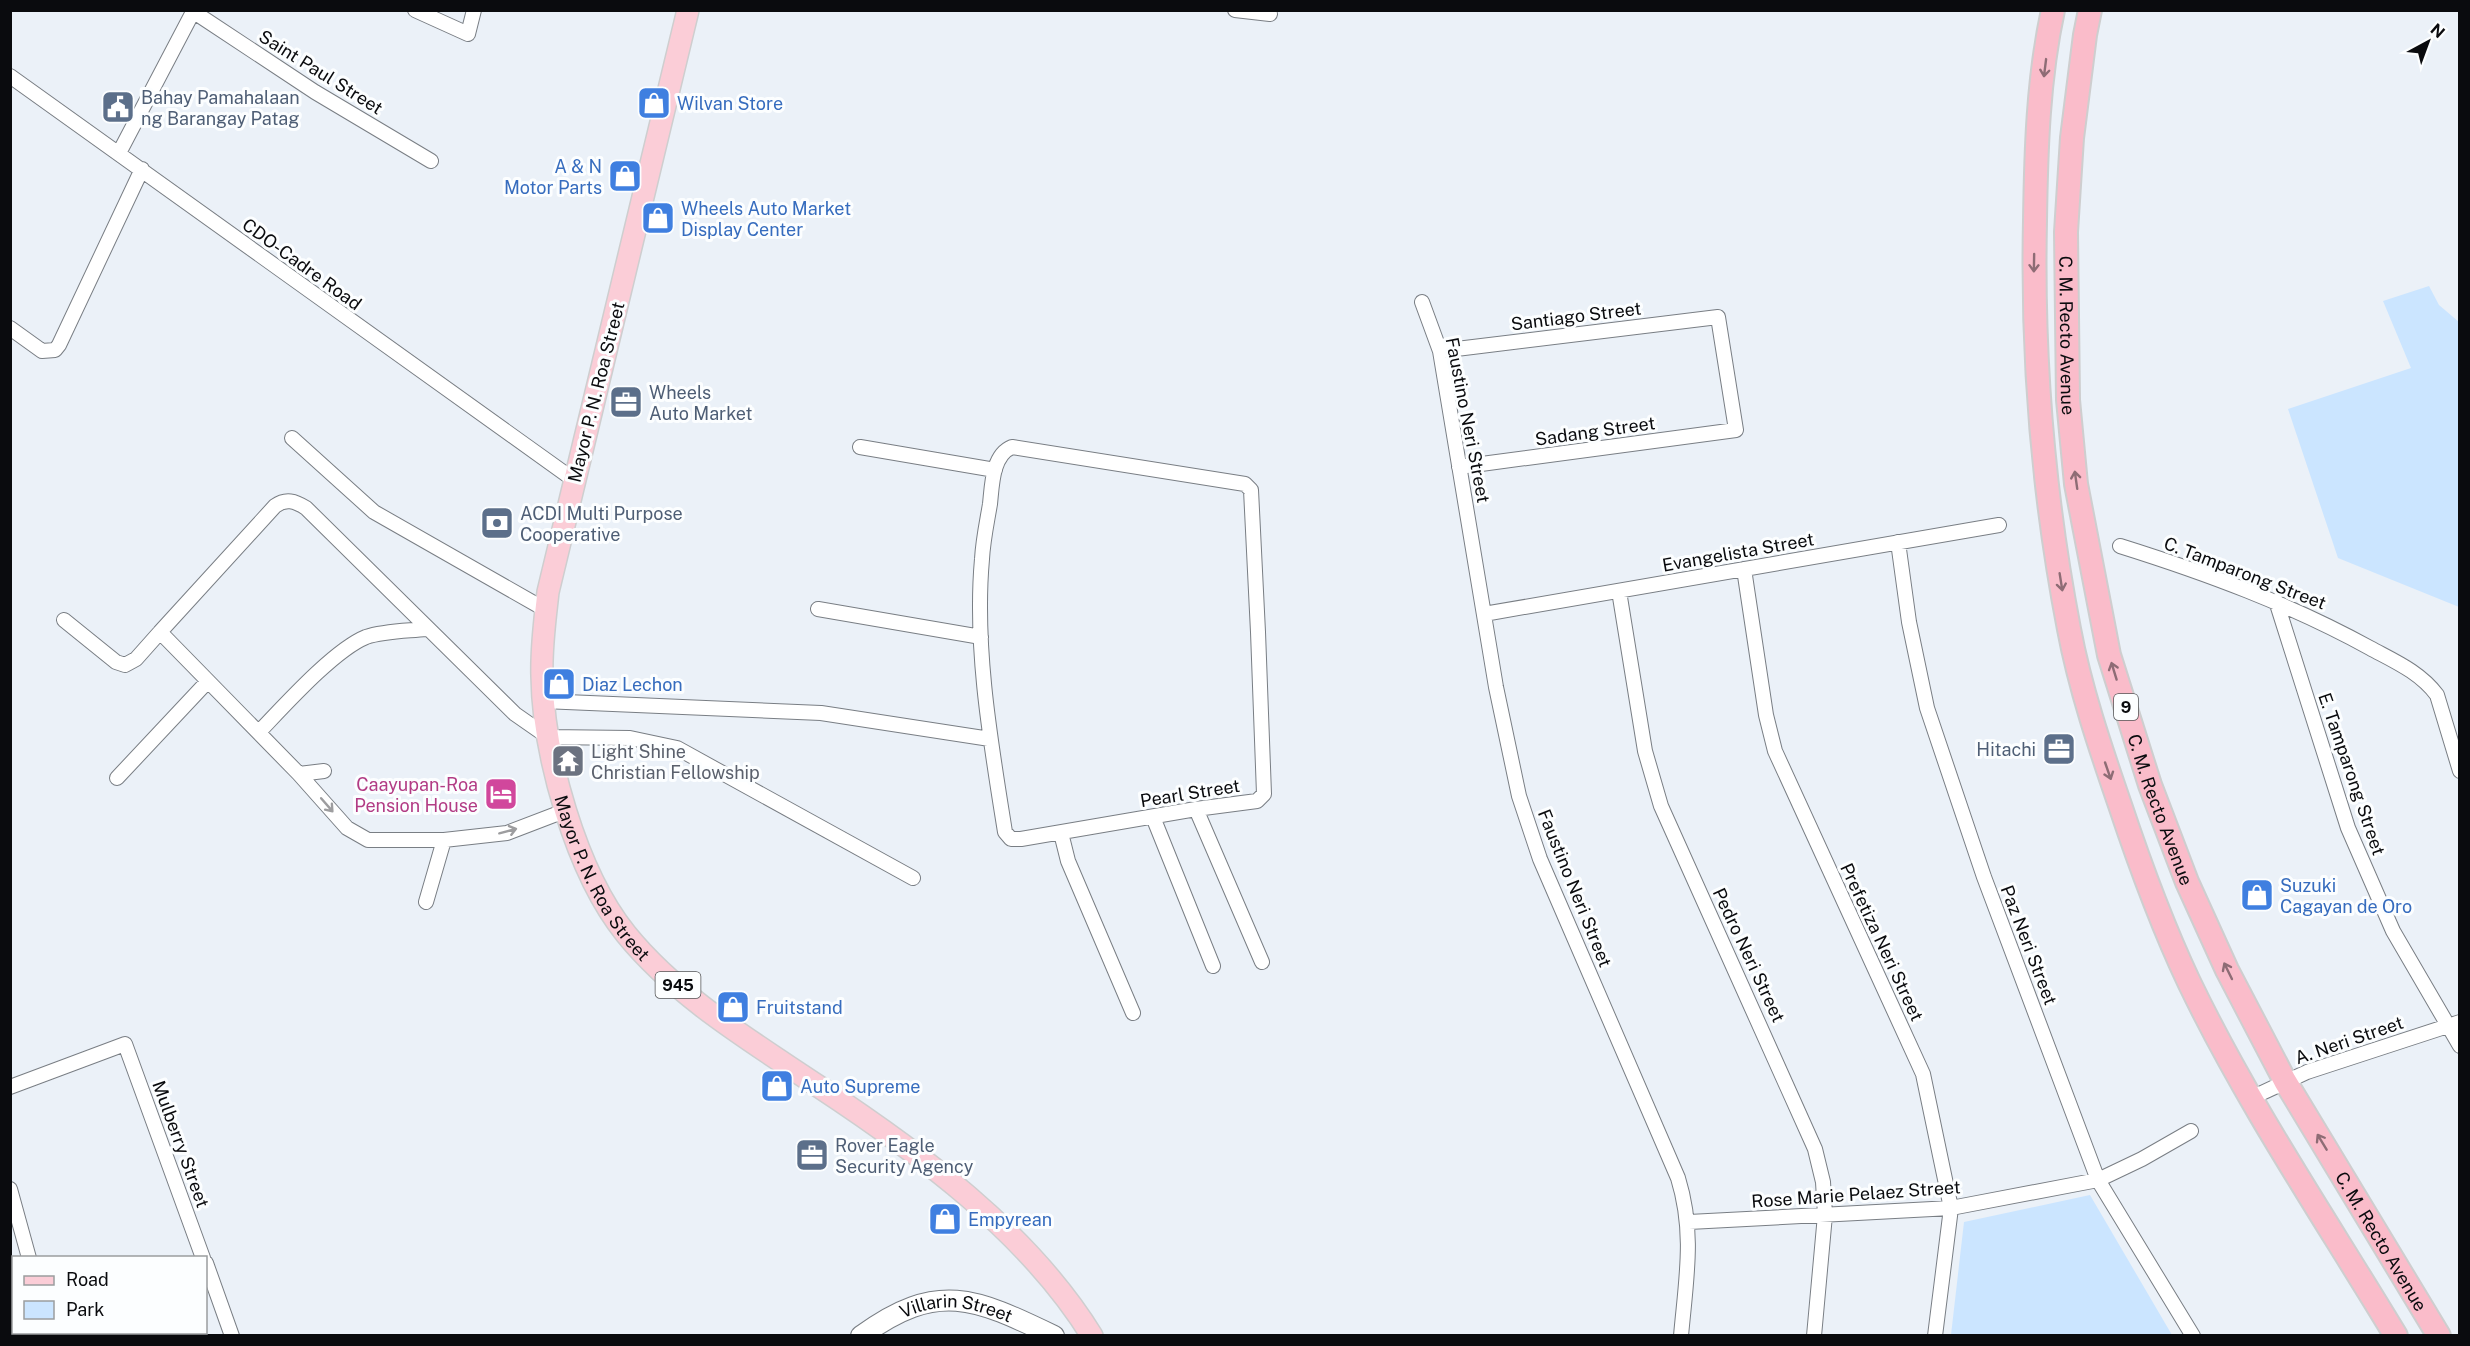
<svg xmlns="http://www.w3.org/2000/svg" width="2470" height="1346" viewBox="0 0 2470 1346" font-family="'Public Sans',sans-serif">
  <style>
    .green { fill: #cbe5ff }
    .lines { fill: none; stroke-linecap: round; stroke-linejoin: round }
    .minor-casing { stroke: #797e84; stroke-width: 16 }
    .secondary-casing { stroke: #797e84; stroke-width: 22 }
    .primary-casing { stroke: #cececf; stroke-width: 24 }
    .trunk-casing { stroke: #cececf; stroke-width: 26 }
    .minor { stroke: #fff; stroke-width: 14 }
    .secondary { stroke: #fff; stroke-width: 20 }
    .primary { stroke: #fbcdd7; stroke-width: 21 }
    .trunk { stroke: #fabcca; stroke-width: 22 }
    .oneway { stroke: #8e6c75 }
    .oneway2 { stroke: #9d9d9f }
    .labels { text-anchor: middle; dominant-baseline: central; stroke-width: 6; stroke-linejoin: round; paint-order: stroke }
    .shield { fill: #fcfeff; stroke: #535456; stroke-width: 1.5 }
    .shield-label { font-size: 16px; font-weight: bold; fill: #0a0b0e }
    .street-label { font-size: 18px; fill: #0a0b0e; stroke: #fcfeff }
    .service-label { font-size: 18px; fill: #4e5e75; stroke: #fcfeff; text-anchor: start }
    .shop-label { font-size: 18px; fill: #366cbe; stroke: #fcfeff; text-anchor: start }
    .worship-label { font-size: 18px; fill: #5b616d; stroke: #fcfeff; text-anchor: start }
    .hotel-label { font-size: 18px; fill: #b23c85; stroke: #fcfeff; text-anchor: end }
  </style>
  <rect width="100%" height="100%" fill="#ebf1f8"/>
  <!-- green -->
  <path class="green" d="M 2429,286 L 2439,305 L 2459,322 L 2459,607 L 2338,558 L 2288,409 L 2411,368 L 2383,301 Z
    M 2090,1195 L 2172,1335 L 1951,1335 L 1964,1222 Z"/>
  <g class="lines">
    <defs>
      <path id="minor" d="M 415,10 L 468,34 L 474,10
        M 1235,10 L 1270,14
        M 194,12 L 315,92 L 431,161
        M 10,76 L 574,480
        M 119,153 L 194,10
        M 1422,302 L 1440,351 L 1496,687 L 1519,796 L 1540,859 L 1678,1178 C 1695,1233 1686,1279 1681,1336
        M 10,328 L 42,351 L 55,350 L 59,345 L 142,169
        M 1440,351 L 1718,317 L 1736,430 L 1459,467
        M 292,438 L 374,512 L 546,610
        M 860,447 L 995,470
        M 1012,447 L 1245,484 L 1251,490 L 1258,632 L 1264,794 L 1257,801 L 1196,809 L 1021,839 L 1011,839 L 1005,832 C 991,744 974,648 982,559 C 983,540 987,522 990,504 C 992,486 992,455 1012,447 Z
        M 1898,542 L 1909,622 L 1927,708 L 1984,877 L 2098,1180 L 2193,1336
        M 2120,546 C 2206,573 2290,604 2370,648 C 2394,661 2420,672 2437,695 L 2460,771
        M 1744,569 L 1766,715 L 1775,751 L 1923,1074 L 1951,1208 L 1935,1336
        M 1619,591 L 1645,751 L 1661,806 L 1815,1149 L 1823,1182 L 1825,1215 L 1814,1336
        M 2276,601 L 2348,828 L 2393,931 L 2460,1046
        M 818,609 L 981,637
        M 1484,614 L 1999,525
        M 64,620 L 116,662 L 125,665 L 136,659 L 160,632
        M 543,701 L 821,713 L 990,739
        M 259,732 C 284,706 334,650 366,637 C 384,631 407,631 426,629
        M 299,774 L 324,771
        M 117,778 L 208,681
        M 1196,809 L 1262,962
        M 567,810 L 507,833 L 444,840 L 368,840 L 347,828 L 299,774 L 160,632 L 275,506 C 286,498 295,501 306,508 L 515,714 L 548,737 L 630,738 L 677,748 L 913,878
        M 1153,817 L 1213,966
        M 1061,833 L 1068,861 L 1133,1013
        M 426,902 L 444,840
        M 10,1087 L 125,1044 L 203,1258
        M 2251,1098 L 2307,1072 L 2460,1022
        M 10,1189 L 29,1258
        M 1689,1222 L 1951,1208 L 2098,1180 L 2142,1159 L 2191,1131
        M 206,1263 L 232,1336
        M 48,1332 L 49,1336"/>
      <g id="secondary">
        <path id="s1" d="M 861,1336 C 938,1280 975,1298 1054,1336"/>
      </g>
      <g id="primary">
        <path id="s2" d="M 688,10 L 548,592 C 545,620 541,647 542,676 C 543,754 576,872 626,934 C 677,997 751,1041 818,1086 C 918,1152 1028,1232 1092,1336"/>
      </g>
      <g id="trunk">
        <path d="M 2053,10 C 2038,79 2036,151 2035,221 C 2032,358 2043,494 2069,629 C 2080,688 2100,747 2120,805 C 2140,865 2162,925 2189,982 C 2247,1103 2326,1220 2396,1336"/>
        <path id="s3" d="M 2090,10 L 2085,35 L 2072,138 L 2066,232 L 2068,400 L 2076,484 L 2109,655 L 2150,785 L 2187,882 L 2227,970 L 2285,1081 L 2439,1336"/>
      </g>
    </defs>
    <!-- minor casing -->
    <use href="#minor" class="minor-casing"/>
    <!-- secondary casing -->
    <use href="#secondary" class="secondary-casing"/>
    <!-- primary casing -->
    <use href="#primary" class="primary-casing"/>
    <!-- trunk casing -->
    <use href="#trunk" class="trunk-casing"/>
    <!-- minor -->
    <use href="#minor" class="minor"/>
    <!-- secondary -->
    <use href="#secondary" class="secondary"/>
    <!-- primary -->
    <use href="#primary" class="primary"/>
    <!-- trunk -->
    <use href="#trunk" class="trunk"/>
  </g>
  <!-- one-way arrows -->
  <defs><path id="oneway-shaft" d="M-6 0H5M1.5-3L5.5 0L1.5 3" fill="none" stroke-width="1.6" stroke-linecap="round" stroke-linejoin="round" transform="scale(1.5)"/></defs>
  <g class="oneway">
    <use href="#oneway-shaft" transform="translate(2045 68) rotate(97)"/>
    <use href="#oneway-shaft" transform="translate(2034 263) rotate(91)"/>
    <use href="#oneway-shaft" transform="translate(2076 480) rotate(-98)"/>
    <use href="#oneway-shaft" transform="translate(2061 582) rotate(81)"/>
    <use href="#oneway-shaft" transform="translate(2114 671) rotate(-107)"/>
    <use href="#oneway-shaft" transform="translate(2108 771) rotate(71)"/>
    <use href="#oneway-shaft" transform="translate(2228 971) rotate(-116)"/>
    <use href="#oneway-shaft" transform="translate(2322 1142) rotate(-121)"/>
  </g>
  <g class="oneway2">
    <use href="#oneway-shaft" transform="translate(327 805) rotate(49)"/>
    <use href="#oneway-shaft" transform="translate(508 831) rotate(-15)"/>
  </g>
  <!-- icons -->
  <defs>
    <symbol id="shop-square" viewBox="-11 -11 22 22"><rect x="-9" y="-9" width="18" height="18" rx="4" fill="#3f7fe0" stroke="#fcfeff"/><path d="M-5-2.5h2.3a2.7 3.5 0 0 1 5.4 0H5L5.5 6h-11ZM-1.5-2.5h3a1.5 2.3 0 0 0-3 0Z" fill="#fff"/></symbol>
    <symbol id="civic-square" viewBox="-11 -11 22 22"><rect x="-9" y="-9" width="18" height="18" rx="4" fill="#5c6f8a" stroke="#fcfeff"/><path d="M-.6-6.5H3V-4.5H.6V-3L4-1V1h2V6H-6V1h2V-1L-.6-3ZM-1.2 2.5V6h2.4V2.5Z" fill="#fff"/></symbol>
    <symbol id="office-square" viewBox="-11 -11 22 22"><rect x="-9" y="-9" width="18" height="18" rx="4" fill="#5c6f8a" stroke="#fcfeff"/><path d="M-6-3h4V-5.5h4V-3h4V5H-6ZM-1-4.5V-3h2v-1.5ZM-6 0V1H6V0Z" fill="#fff"/></symbol>
    <symbol id="bank-square" viewBox="-11 -11 22 22"><rect x="-9" y="-9" width="18" height="18" rx="4" fill="#5c6f8a" stroke="#fcfeff"/><path d="M-6-4H6V4H-6ZM0-2.3a2.3 2.3 0 1 0 0 4.6a2.3 2.3 0 1 0 0-4.6Z" fill="#fff"/></symbol>
    <symbol id="temple-square" viewBox="-11 -11 22 22"><rect x="-9" y="-9" width="18" height="18" rx="4" fill="#6b7280" stroke="#fcfeff"/><path d="M0-6L5-2H3V0L6.5 2.5H4V6H1.5V3h-3V6H-4V2.5H-6.5L-3 0V-2H-5Z" fill="#fff"/></symbol>
    <symbol id="hotel-square" viewBox="-11 -11 22 22"><rect x="-9" y="-9" width="18" height="18" rx="4" fill="#d1479c" stroke="#fcfeff"/><path d="M-6-4.5h1.5V1H6V5H4.5V3h-9V5H-6ZM-4 0a1.8 1.8 0 1 1 3.6 0ZM.5 0V-2.5h3Q6-2.5 6 0Z" fill="#fff"/></symbol>
  </defs>
  <g fill-rule="evenodd">
    <use href="#shop-square" x="635" y="84" width="38" height="38"/>
    <use href="#civic-square" x="99" y="88" width="38" height="38"/>
    <use href="#shop-square" x="606" y="157" width="38" height="38"/>
    <use href="#shop-square" x="639" y="199" width="38" height="38"/>
    <use href="#office-square" x="607" y="383" width="38" height="38"/>
    <use href="#bank-square" x="478" y="504" width="38" height="38"/>
    <use href="#shop-square" x="540" y="665" width="38" height="38"/>
    <use href="#office-square" x="2040" y="730" width="38" height="38"/>
    <use href="#temple-square" x="549" y="742" width="38" height="38"/>
    <use href="#hotel-square" x="482" y="775" width="38" height="38"/>
    <use href="#shop-square" x="2238" y="876" width="38" height="38"/>
    <use href="#shop-square" x="714" y="988" width="38" height="38"/>
    <use href="#shop-square" x="758" y="1067" width="38" height="38"/>
    <use href="#office-square" x="793" y="1136" width="38" height="38"/>
    <use href="#shop-square" x="926" y="1200" width="38" height="38"/>
  </g>
  <g class="labels">
    <!-- shield labels -->
    <g class="shield">
      <rect x="2114" y="694" width="24" height="26" rx="4.5"/>
      <rect x="655.5" y="972" width="45" height="26" rx="4.5"/>
    </g>
    <g class="shield-label">
      <text x="2126" y="707">9</text>
      <text x="678" y="985">945</text>
    </g>
    <!-- street labels -->
    <g class="street-label">
      <text transform="translate(321 72) rotate(32)">Saint Paul Street</text>
      <text transform="translate(302 264) rotate(36)">CDO-Cadre Road</text>
      <text transform="translate(1576 316) rotate(-7)">Santiago Street</text>
      <text stroke="none"><textPath href="#s3" startOffset="327">C. M. Recto Avenue</textPath></text>
      <text transform="translate(596 392) rotate(-76)">Mayor P. N. Roa Street</text>
      <text transform="translate(1468 420) rotate(79)">Faustino Neri Street</text>
      <text transform="translate(1595 431) rotate(-8)">Sadang Street</text>
      <text transform="translate(1738 552) rotate(-10)">Evangelista Street</text>
      <text transform="translate(2245 573) rotate(21)">C. Tamparong Street</text>
      <text transform="translate(2352 774) rotate(71)">E. Tamparong Street</text>
      <text transform="translate(1190 793) rotate(-9)">Pearl Street</text>
      <text stroke="none"><textPath href="#s3" startOffset="813">C. M. Recto Avenue</textPath></text>
      <text stroke="none"><textPath href="#s2" startOffset="897">Mayor P. N. Roa Street</textPath></text>
      <text transform="translate(1575 888) rotate(68)">Faustino Neri Street</text>
      <text transform="translate(1882 942) rotate(65)">Prefetiza Neri Street</text>
      <text transform="translate(2029 945) rotate(69)">Paz Neri Street</text>
      <text transform="translate(1749 955) rotate(65)">Pedro Neri Street</text>
      <text transform="translate(2349 1040) rotate(-19)">A. Neri Street</text>
      <text transform="translate(181 1144) rotate(70)">Mulberry Street</text>
      <text transform="translate(1856 1194) rotate(-4)">Rose Marie Pelaez Street</text>
      <text stroke="none"><textPath href="#s3" startOffset="1299">C. M. Recto Avenue</textPath></text>
      <text stroke="none"><textPath href="#s1" startOffset="104">Villarin Street</textPath></text>
    </g>
    <!-- service labels -->
    <g class="service-label">
      <text x="141" y="97">Bahay Pamahalaan<tspan x="141" dy="21">ng Barangay Patag</tspan></text>
      <text x="649" y="392">Wheels<tspan x="649" dy="21">Auto Market</tspan></text>
      <text x="520" y="513">ACDI Multi Purpose<tspan x="520" dy="21">Cooperative</tspan></text>
      <text x="2036" y="749" text-anchor="end">Hitachi</text>
      <text x="835" y="1145">Rover Eagle<tspan x="835" dy="21">Security Agency</tspan></text>
    </g>
    <!-- shop labels -->
    <g class="shop-label">
      <text x="677" y="103">Wilvan Store</text>
      <text x="602" y="166" text-anchor="end">A &amp; N<tspan x="602" dy="21">Motor Parts</tspan></text>
      <text x="681" y="208">Wheels Auto Market<tspan x="681" dy="21">Display Center</tspan></text>
      <text x="582" y="684">Diaz Lechon</text>
      <text x="2280" y="885">Suzuki<tspan x="2280" dy="21">Cagayan de Oro</tspan></text>
      <text x="756" y="1007">Fruitstand</text>
      <text x="800" y="1086">Auto Supreme</text>
      <text x="968" y="1219">Empyrean</text>
    </g>
    <!-- worship labels -->
    <g class="worship-label">
      <text x="591" y="751">Light Shine<tspan x="591" dy="21">Christian Fellowship</tspan></text>
    </g>
    <!-- hotel labels -->
    <g class="hotel-label">
      <text x="478" y="784">Caayupan-Roa<tspan x="478" dy="21">Pension House</tspan></text>
    </g>
  </g>
  <!-- border -->
  <rect width="2470" height="1346" fill="none" stroke="#0a0b0e" stroke-width="24"/>
  <!-- legend -->
  <rect x="12" y="1256" width="195" height="78" fill="#fcfeff" stroke="#9b9d9f" stroke-width="1.5"/>
  <rect x="24" y="1276" width="30" height="9" fill="#fbcdd7" stroke="#9b9d9f" stroke-width="1.5"/>
  <text x="66" y="1286" font-size="18" fill="#0a0b0e">Road</text>
  <rect x="24" y="1301" width="30" height="18" fill="#cbe5ff" stroke="#9b9d9f" stroke-width="1.5"/>
  <text x="66" y="1316" font-size="18" fill="#0a0b0e">Park</text>
  <!-- north arrow -->
  <g transform="translate(2428 42) rotate(41)" stroke="#fcfeff" stroke-width="4.5" paint-order="stroke">
  <path d="M0-4.5L10 22L0 15L-10 22Z" fill="#0a0b0e"/>
  <text y="-9" font-size="16" font-weight="bold" text-anchor="middle" fill="#0a0b0e">N</text>
  </g>
</svg>
